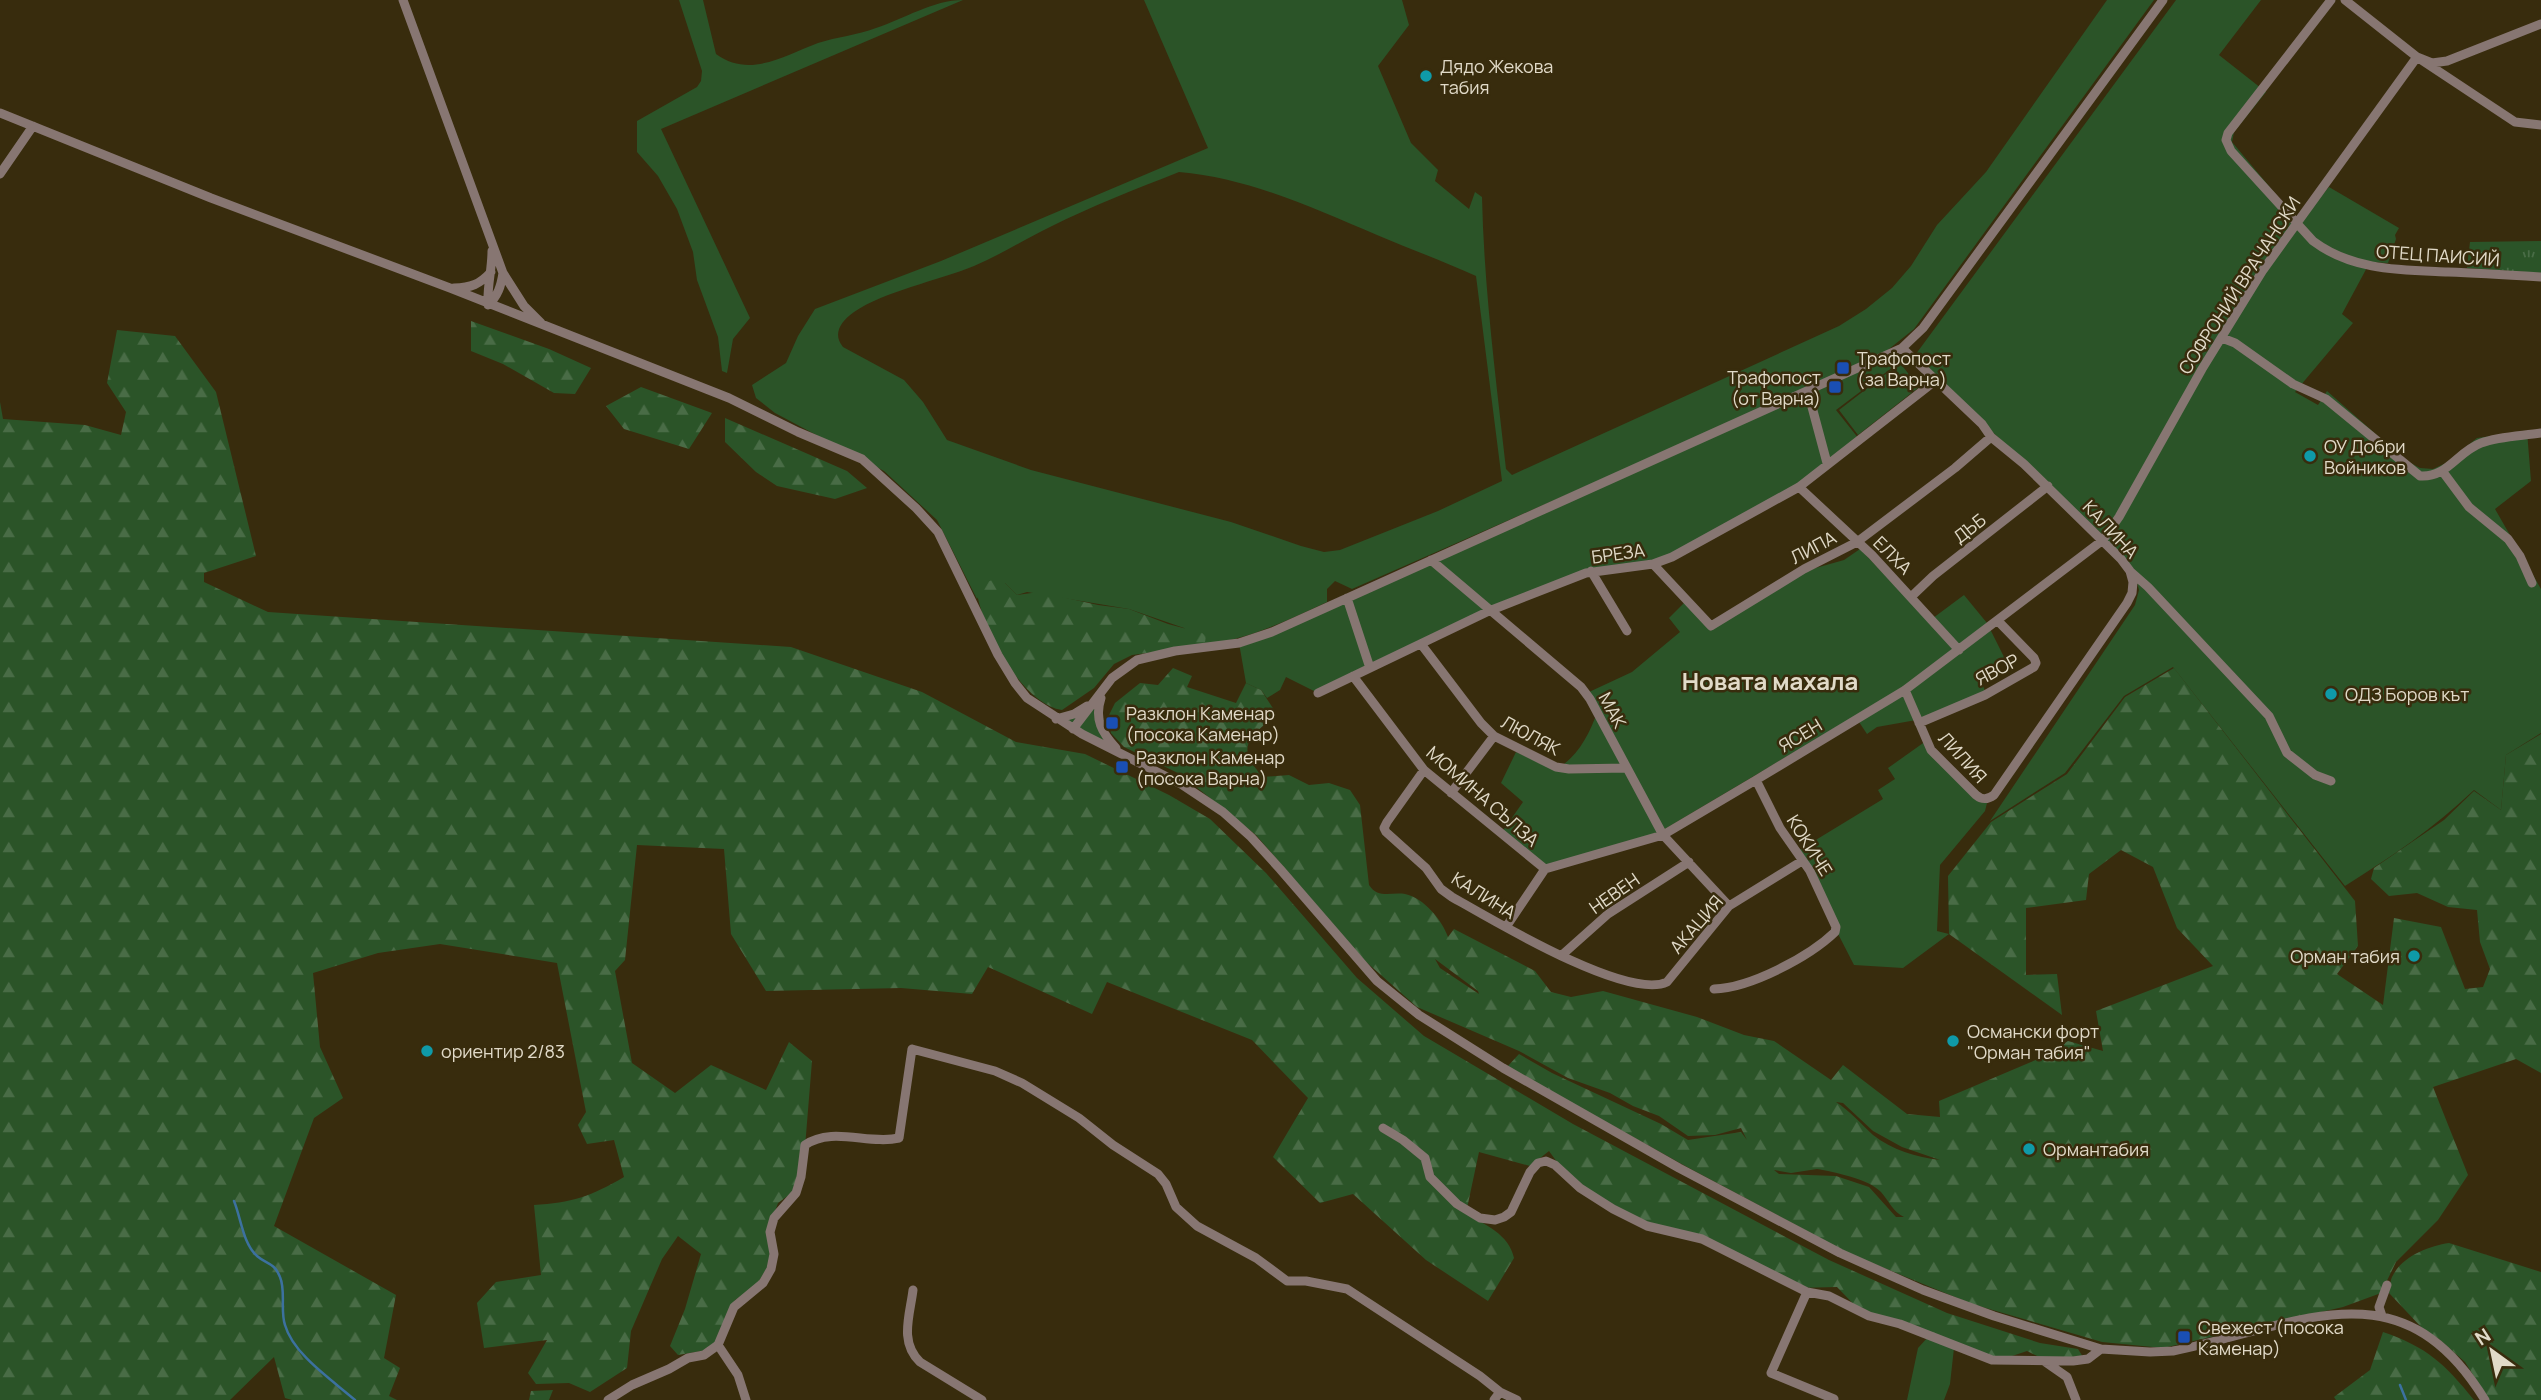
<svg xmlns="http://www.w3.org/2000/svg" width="2541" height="1400" viewBox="0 0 2541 1400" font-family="Manrope,sans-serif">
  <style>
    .green { fill: #2b5428; fill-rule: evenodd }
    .forest { fill: url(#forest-firs); fill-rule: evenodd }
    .park { fill: url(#park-tufts) }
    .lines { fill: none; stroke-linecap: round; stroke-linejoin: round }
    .stream { stroke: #3c719f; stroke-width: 2.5 }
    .minor { stroke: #877672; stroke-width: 9 }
    .culture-dot { fill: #0f9aa8; stroke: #382c0d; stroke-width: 2.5 }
    .transit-dot { fill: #1a4fb4; stroke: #382c0d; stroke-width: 2.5 }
    .labels { text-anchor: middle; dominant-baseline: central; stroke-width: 5; stroke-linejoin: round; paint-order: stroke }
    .poi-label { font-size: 18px; fill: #e1dac8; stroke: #382c0d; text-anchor: start }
    .street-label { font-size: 18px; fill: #e1dac8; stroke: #382c0d }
    .district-label { font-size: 24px; font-weight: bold; fill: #e1dac8; stroke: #382c0d }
  </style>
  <defs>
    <pattern id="forest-firs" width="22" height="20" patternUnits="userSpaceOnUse" patternTransform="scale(1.75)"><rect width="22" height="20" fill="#2b5428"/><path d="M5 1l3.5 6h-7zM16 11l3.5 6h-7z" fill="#496c46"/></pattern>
    <pattern id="park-tufts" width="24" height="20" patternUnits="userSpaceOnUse" patternTransform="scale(1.75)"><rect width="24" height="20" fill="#2b5428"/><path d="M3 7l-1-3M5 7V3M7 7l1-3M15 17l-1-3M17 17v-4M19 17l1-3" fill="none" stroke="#496c46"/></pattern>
  </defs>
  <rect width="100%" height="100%" fill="#382c0d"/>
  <!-- green -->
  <path class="green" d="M 679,0 L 703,0 L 716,54 C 750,79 785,55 818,43 C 837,37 857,35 876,28 C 904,19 933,0 963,0 L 661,129 L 750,318 L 733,339 L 727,373 L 722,371 L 718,337 L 697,280 L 693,252 L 677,209 L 658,176 L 637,152 L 637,121 L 697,87 L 701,81 L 702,71 Z
    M 1144,0 L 1402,0 L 1409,25 L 1378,66 L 1411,143 L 1438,170 L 1435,181 L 1469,209 L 1475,192 L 1482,197 C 1484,288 1496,379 1506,469 L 1512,475 L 1839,326 L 1866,309 L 1892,288 L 1911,266 L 1937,225 L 1986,172 L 2107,0 L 2154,0 L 1914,329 L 1879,357 L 1849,369 L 1845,363 L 1838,366 L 1840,372 L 1798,393 L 1352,589 L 1335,581 L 1327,589 L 1327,602 C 1285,622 1246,640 1200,646 L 1184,628 L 1129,609 L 1027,592 L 1017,595 L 1005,583 L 986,583 L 977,599 L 937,520 L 884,471 L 775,413 L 756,398 L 752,385 L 786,363 L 798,336 L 815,309 L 941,261 L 1208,148 ZM 1179,172 C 1249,178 1313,208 1377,235 C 1410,249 1443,261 1476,276 L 1502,481 L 1438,511 L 1340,550 L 1324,552 L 1301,546 L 1231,522 L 1031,470 L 947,440 L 923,402 L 904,380 L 843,347 C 832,334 841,321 854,312 C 885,291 937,281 974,266 C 1000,255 1025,239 1050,227 C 1092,206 1136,189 1179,172 Z
    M 2176,0 L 2261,0 L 2219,55 L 2266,92 L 2234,132 L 2232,142 L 2299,222 L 2329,187 L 2399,228 L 2395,235 L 2396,239 L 2388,263 L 2370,262 L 2342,314 L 2353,323 L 2295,392 L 2318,405 L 2327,391 L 2405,460 L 2420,468 L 2433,469 L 2446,463 L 2477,438 L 2527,431 L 2531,481 L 2495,509 L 2541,589 L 2541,733 L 2506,755 L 2501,810 L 2474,790 C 2434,828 2391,857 2345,886 L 2173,667 L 2124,696 L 2065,773 L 1990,821 L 2135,605 L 2139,590 L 2134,571 L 2102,534 L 1913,358 Z
    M 1896,351 L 1901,361 L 1836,410 L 1859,439 L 1799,487 L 1653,564 L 1586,573 L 1489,611 L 1318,693 L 1286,677 L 1280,690 L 1267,698 L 1261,690 L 1246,683 L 1239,643 Z
    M 1900,363 L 1919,387 L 1858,435 L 1839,410 Z
    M 1860,549 L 1929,621 L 1964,595 L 1987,623 L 2006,661 L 1978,672 L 1985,691 L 1922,719 L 1877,727 L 1867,734 L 1855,716 L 1658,833 L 1546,866 L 1502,832 L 1523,802 L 1501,783 L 1516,752 L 1556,770 C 1579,755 1589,735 1598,710 L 1589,692 L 1632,672 L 1680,632 L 1669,618 L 1685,602 L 1708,625 L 1805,571 L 1844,560 Z
    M 1104,690 L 1098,714 L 1120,752 L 1056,719 L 1074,714 Z
    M 1926,741 L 1944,764 L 1988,799 L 1985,811 L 1940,865 L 1937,931 L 1949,934 L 1903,968 L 1854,965 L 1796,852 L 1883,799 L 1878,790 L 1895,779 L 1888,768 Z
    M 1928,1337 L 1954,1348 L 1950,1384 L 1944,1400 L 1907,1400 L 1918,1348 Z"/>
  <!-- forest -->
  <path class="forest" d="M 471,321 L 549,349 L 591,368 L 575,394 L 554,393 L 503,364 L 471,351 Z
    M 117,330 L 175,336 L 216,392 L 256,556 L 204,573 L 204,582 L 268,612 L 791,647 L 922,692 L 1016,742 L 1085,754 L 1169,795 L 1210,819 L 1266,873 L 1357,978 L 1424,1036 L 1573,1124 L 1829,1260 L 1947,1313 L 2040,1343 L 2078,1349 L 2083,1357 L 2056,1365 L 2027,1351 L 1991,1363 L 1920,1334 L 1866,1317 L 1837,1287 L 1794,1288 L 1696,1236 L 1647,1225 L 1573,1184 L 1549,1151 L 1530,1166 L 1479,1152 L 1466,1213 C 1485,1225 1509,1234 1514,1258 L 1488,1301 L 1426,1260 L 1353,1194 L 1320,1203 L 1273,1157 L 1308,1098 L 1252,1040 L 1107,982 L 1092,1014 L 988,967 L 972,994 L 901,988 L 766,991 L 731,934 L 724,849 L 637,845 L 625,960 L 615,971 L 632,1063 L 675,1093 L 711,1065 L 766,1090 L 789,1042 L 812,1061 L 805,1147 L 797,1189 L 778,1203 L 769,1228 L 770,1263 L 756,1286 L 735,1300 L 713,1349 L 678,1355 L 670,1346 L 685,1309 L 701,1254 L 678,1236 L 662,1259 L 631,1331 L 627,1368 L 590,1392 L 569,1383 L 536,1384 L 528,1373 L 547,1340 L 484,1348 L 477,1303 L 496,1282 L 541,1275 L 534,1205 C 571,1203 592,1196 624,1177 L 614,1140 L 587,1144 L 578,1125 L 586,1112 L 557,963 L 440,944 L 378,953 L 313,973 L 320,1047 L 343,1098 L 314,1118 L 274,1226 L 396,1295 L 384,1358 L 400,1368 L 389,1396 L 397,1400 L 292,1400 L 285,1398 L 274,1357 L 230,1400 L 0,1400 L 0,402 L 3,419 L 85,425 L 121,435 L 126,412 L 107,383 Z
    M 641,387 L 712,413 L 689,449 L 624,429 L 606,406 Z
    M 725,418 L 847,471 L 867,488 L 835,499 L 777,486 L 756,472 L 725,442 Z
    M 995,579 L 1005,583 L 1017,595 L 1039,592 L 1098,605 L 1129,609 L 1168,624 L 1202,633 L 1206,636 L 1205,642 L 1200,646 L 1132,655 L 1114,664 L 1094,688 L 1062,710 C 1021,704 979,624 976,586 Z
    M 1173,668 L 1192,676 L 1187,687 L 1236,703 L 1246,683 L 1261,690 L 1276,713 C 1272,716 1269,721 1264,725 C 1241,744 1243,755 1263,777 L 1289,775 L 1309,785 L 1329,783 L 1350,790 L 1360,805 L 1369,885 C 1378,899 1391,892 1405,894 C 1424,898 1442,920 1448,937 L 1454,929 L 1535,971 L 1551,992 L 1571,997 L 1603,991 L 1697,1017 L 1744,1035 L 1774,1041 L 1831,1080 L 1843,1065 L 1907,1114 L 1940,1117 L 1939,1101 L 2045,1056 L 2068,1041 L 2103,1051 L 2096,1011 L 2213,966 L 2177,928 L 2153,867 L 2121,850 L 2089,874 L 2086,900 L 2026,908 L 2026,975 L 2057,974 L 2062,1015 L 1949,934 L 1948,876 L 1991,822 L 2067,774 L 2125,697 L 2174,668 L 2355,901 L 2358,946 L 2337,974 L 2383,1005 L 2394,918 L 2441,927 L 2465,989 L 2483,987 L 2490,969 L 2480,942 L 2477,910 L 2448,907 L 2417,893 L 2389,896 L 2371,879 L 2374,868 L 2444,820 L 2474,791 L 2501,810 L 2506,755 L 2541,734 L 2541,1073 L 2516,1059 L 2433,1087 L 2468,1175 L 2438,1220 L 2396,1262 L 2381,1293 L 2343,1307 L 2163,1348 L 2102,1342 L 1972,1304 L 1850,1254 L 1689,1168 L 1507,1067 L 1519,1054 L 1552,1073 L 1661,1124 L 1688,1140 L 1741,1132 L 1747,1140 L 1741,1128 L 1715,1135 L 1688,1136 L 1659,1116 L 1633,1106 L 1610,1093 L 1568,1078 L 1519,1051 L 1417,1007 L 1364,960 L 1256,835 L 1180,774 L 1124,747 L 1111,733 L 1108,717 L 1115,703 L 1140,683 L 1158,685 ZM 1435,959 L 1478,991 L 1479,994 L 1440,968 ZM 1836,1102 L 1843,1103 L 1873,1131 L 1902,1147 L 1940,1160 C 1916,1157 1892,1150 1873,1135 C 1861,1124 1850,1111 1836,1102 ZM 1817,1169 C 1834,1172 1869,1179 1881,1192 C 1889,1201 1893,1212 1904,1217 L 1896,1217 L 1869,1187 L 1836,1176 L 1779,1174 L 1774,1170 L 1791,1173 Z
    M 2449,1243 L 2541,1272 L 2541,1400 L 2489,1400 L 2465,1362 L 2439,1339 L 2422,1328 L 2389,1293 C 2390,1288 2390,1281 2392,1277 C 2402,1256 2429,1246 2449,1243 Z
    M 2383,1332 C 2427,1347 2445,1364 2474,1400 L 2336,1400 L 2334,1397 L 2370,1370 Z
    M 553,1390 L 549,1400 L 529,1400 L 531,1391 Z"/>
  <!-- park -->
  <path class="park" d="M 2541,241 L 2541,273 L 2467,268 L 2470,242 Z"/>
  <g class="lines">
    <!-- stream -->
    <path class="stream" d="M 234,1201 C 241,1218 243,1244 257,1256 C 266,1264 274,1262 280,1277 C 286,1291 280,1310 285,1325 C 293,1354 332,1380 355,1400
      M 2400,1385 L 2406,1400"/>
    <!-- minor -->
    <path class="minor" d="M 403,0 L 503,273 L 524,306 L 541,323
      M 2331,0 L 2228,133 L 2226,140 L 2231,151 L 2313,241 C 2353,271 2401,270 2448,272 C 2479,273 2510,275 2541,277
      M 2345,0 L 2417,57 L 2432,63 L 2447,61 L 2541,24
      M 0,113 L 211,198 L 450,288 L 729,398 L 798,432 L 862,459 L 916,508 L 938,532 L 998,655 L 1015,683 L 1027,698 L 1082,734 L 1181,784 L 1223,812 L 1251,837 L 1280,869 L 1377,981 L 1419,1015 L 1503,1068 L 1679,1168 L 1840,1253 L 1923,1290 L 1994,1316 L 2101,1349 L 2150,1352 L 2173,1351 C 2298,1326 2400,1261 2485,1400
      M 0,174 L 33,126
      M 454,288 C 471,288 480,284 491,272
      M 488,305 C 487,286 492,270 492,251
      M 488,305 C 498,296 501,286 503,273
      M 2222,338 L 2235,343 L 2293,384 L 2326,399 L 2420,476 C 2447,478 2457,452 2481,443 C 2500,436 2521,436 2541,433
      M 1902,348 L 1982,424 L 1991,437 L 2024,464 L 2121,559 L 2130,571 L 2133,582 L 2132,593 L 2127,603 L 1994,795 C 1987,800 1982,800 1976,795 L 1931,750 L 1905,690
      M 1812,390 L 1812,407 L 1827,463
      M 2443,472 L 2469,507 L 2508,539 L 2520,556 L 2532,583
      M 1799,487 L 1872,555 L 1959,650
      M 1431,560 L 1581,687 L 1590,699 L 1663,835 L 1729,906
      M 1653,564 L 1711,626 L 1804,569 L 1857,542 L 1955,468 L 1991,437
      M 1591,571 L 1627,631
      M 2131,572 L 2148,587 L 2269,716 L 2287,753 L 2315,775 L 2331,781
      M 1912,596 L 1933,576 L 2048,486
      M 1347,598 L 1370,668
      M 1421,644 L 1481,723 L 1494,736 L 1556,767 L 1569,769 L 1626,768
      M 1353,676 L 1424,770 L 1545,869
      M 1318,693 L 1489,611 L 1586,573 L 1653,564 L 1672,557 L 1799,487 L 1935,381
      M 1101,698 C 1094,719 1102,733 1116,748
      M 1056,719 L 1074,714 L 1087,706
      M 1919,723 L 1985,695 L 2034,667 L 2036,663 L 2034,658 L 1998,621
      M 1073,729 L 1112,678 L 1137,660 L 1175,651 L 1239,643 L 1272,632 L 1902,348 L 1923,328 L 2163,0
      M 1424,770 L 1387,822 L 1384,828 L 1386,832 L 1426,868 L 1441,889 L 1452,897 C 1491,919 1627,1001 1667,982 L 1729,906 L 1802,861
      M 1451,793 L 1494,736
      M 1506,927 L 1545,869 L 1663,835 L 1756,780 L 1905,690 L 2103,540 L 2119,517 L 2202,369 L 2263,270 L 2417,57 L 2515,122 L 2541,125
      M 1562,955 L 1608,914 L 1689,862
      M 1714,989 C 1750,988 1809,957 1835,932 L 1836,927 L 1810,871 L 1780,828 L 1756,780
      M 1383,1128 L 1403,1140 L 1425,1158 L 1430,1177 L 1457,1204 L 1480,1218 L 1495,1220 L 1504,1217 L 1511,1212 L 1530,1172 L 1538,1163 L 1546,1161 L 1555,1165 L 1580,1188 L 1613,1209 L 1647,1226 L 1702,1239 L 1807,1292
      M 913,1290 C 910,1315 899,1342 920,1362 L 982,1400
      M 2382,1316 L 2379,1307 L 2387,1285
      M 2044,1361 L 2067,1377 L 2076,1400
      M 1834,1399 L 1771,1373 L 1807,1292 L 1829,1296 L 1869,1316 L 1900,1324 L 1992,1360 L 2073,1361 L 2088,1359 L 2101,1349
      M 608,1400 L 632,1385 L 669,1369 L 688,1358 L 704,1355 L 718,1345
      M 746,1400 L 738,1375 L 718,1345 L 734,1307 L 763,1283 L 771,1269 L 774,1254 L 770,1232 L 774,1218 L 796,1193 L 801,1177 L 805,1145 C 832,1126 869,1145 899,1138 L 912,1049 L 995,1071 L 1022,1083 L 1079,1118 L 1113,1145 L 1158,1174 L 1166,1184 L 1176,1207 L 1197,1226 L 1256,1258 L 1287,1281 L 1306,1281 L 1347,1289 L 1480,1376 L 1500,1392
      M 1494,1400 L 1500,1392 L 1517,1400"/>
  </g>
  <!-- markers -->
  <g class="culture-dot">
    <circle cx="1426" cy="76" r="7"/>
    <circle cx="2310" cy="456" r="7"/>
    <circle cx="2331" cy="694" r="7"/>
    <circle cx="2414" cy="956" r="7"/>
    <circle cx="1953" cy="1041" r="7"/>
    <circle cx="427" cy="1051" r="7"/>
    <circle cx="2029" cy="1149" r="7"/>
  </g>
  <g class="transit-dot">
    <rect x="1836" y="361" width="14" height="14" rx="3.5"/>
    <rect x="1828" y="380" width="14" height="14" rx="3.5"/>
    <rect x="1105" y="716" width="14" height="14" rx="3.5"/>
    <rect x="1115" y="760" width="14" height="14" rx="3.5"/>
    <rect x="2177" y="1330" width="14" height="14" rx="3.5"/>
  </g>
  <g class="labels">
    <!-- poi labels -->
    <g class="poi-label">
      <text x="1440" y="66">Дядо Жекова<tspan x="1440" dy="21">табия</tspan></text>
      <text x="1857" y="358">Трафопост<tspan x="1857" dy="21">(за Варна)</tspan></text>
      <text x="1821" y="377" text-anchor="end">Трафопост<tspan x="1821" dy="21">(от Варна)</tspan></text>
      <text x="2324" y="446">ОУ Добри<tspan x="2324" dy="21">Войников</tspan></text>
      <text x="2345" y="694">ОДЗ Боров кът</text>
      <text x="1126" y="713">Разклон Каменар<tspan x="1126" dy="21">(посока Каменар)</tspan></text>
      <text x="1136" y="757">Разклон Каменар<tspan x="1136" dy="21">(посока Варна)</tspan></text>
      <text x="2400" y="956" text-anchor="end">Орман табия</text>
      <text x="1967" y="1031">Османски форт<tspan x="1967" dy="21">"Орман табия"</tspan></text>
      <text x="441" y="1051">ориентир 2/83</text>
      <text x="2043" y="1149">Ормантабия</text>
      <text x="2198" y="1327">Свежест (посока<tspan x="2198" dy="21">Каменар)</tspan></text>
    </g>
    <!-- street labels -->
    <g class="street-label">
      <text transform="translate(2438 255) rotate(4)">ОТЕЦ ПАИСИЙ</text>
      <text transform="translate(2239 285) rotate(-57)">СОФРОНИЙ ВРАЧАНСКИ</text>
      <text transform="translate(1969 528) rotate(-38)">ДЪБ</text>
      <text transform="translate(2111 529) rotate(47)">КАЛИНА</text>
      <text transform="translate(1813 547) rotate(-28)">ЛИПА</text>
      <text transform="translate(1618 553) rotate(-8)">БРЕЗА</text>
      <text transform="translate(1893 555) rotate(45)">ЕЛХА</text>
      <text transform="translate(1997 669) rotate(-28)">ЯВОР</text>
      <text transform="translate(1613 710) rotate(62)">МАК</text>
      <text transform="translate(1531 735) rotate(28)">ЛЮЛЯК</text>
      <text transform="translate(1800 735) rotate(-31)">ЯСЕН</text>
      <text transform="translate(1963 757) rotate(48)">ЛИЛИЯ</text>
      <text transform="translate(1483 796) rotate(41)">МОМИНА СЪЛЗА</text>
      <text transform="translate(1810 845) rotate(58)">КОКИЧЕ</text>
      <text transform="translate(1614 893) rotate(-35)">НЕВЕН</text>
      <text transform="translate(1484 895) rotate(32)">КАЛИНА</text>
      <text transform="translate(1696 924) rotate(-49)">АКАЦИЯ</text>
    </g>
    <!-- district labels -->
    <g class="district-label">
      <text x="1770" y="680">Новата махала</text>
    </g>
  </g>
  <!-- north arrow -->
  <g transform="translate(2492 1351) rotate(327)" stroke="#382c0d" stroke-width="5" paint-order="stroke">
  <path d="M0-5L12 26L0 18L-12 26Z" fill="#e1dac8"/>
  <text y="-10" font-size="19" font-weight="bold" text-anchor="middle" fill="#e1dac8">N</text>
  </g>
</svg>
